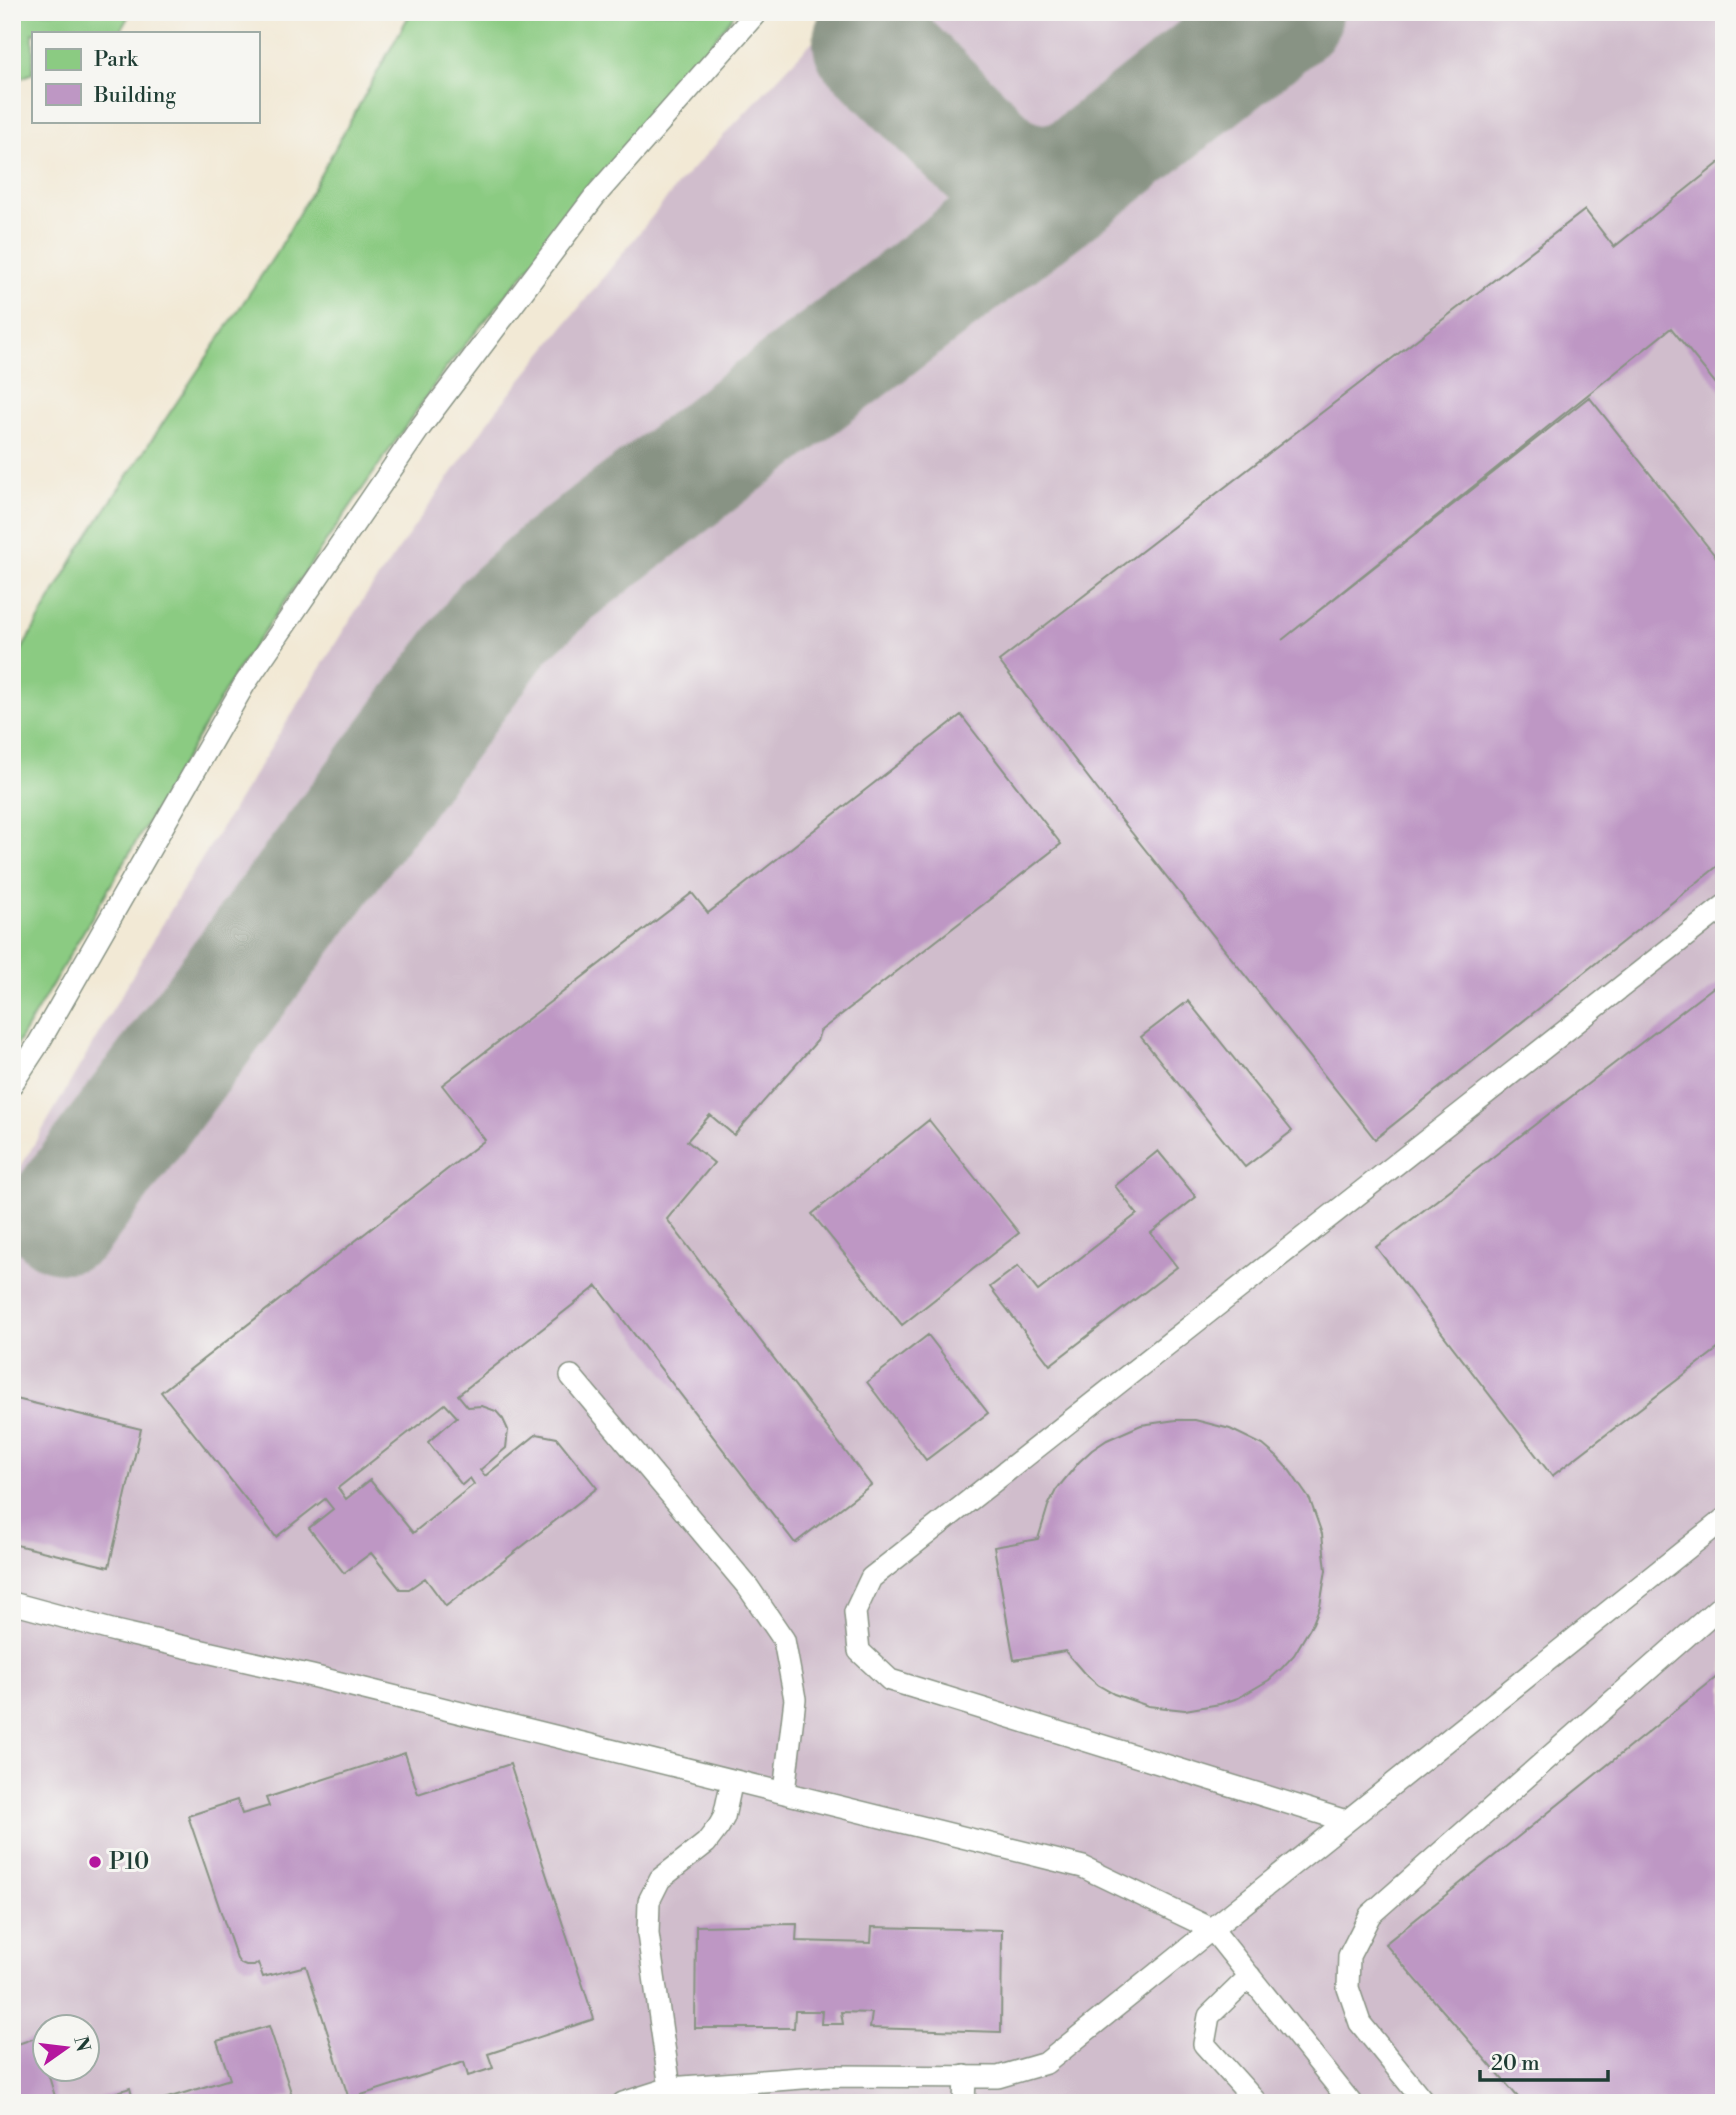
<svg xmlns="http://www.w3.org/2000/svg" width="1736" height="2115" viewBox="0 0 1736 2115" font-family="'Libre Bodoni',serif">
  <style>
    .industrial { fill: #d0bdcc; fill-rule: evenodd }
    .green { fill: #8bcb82; stroke: #55845b; stroke-width: 2 }
    .lines { fill: none; stroke-linecap: round; stroke-linejoin: round }
    .taxiway { stroke: #889384; stroke-width: 116 }
    .building { fill: #be97c4; fill-rule: evenodd }
    .lane-casing { stroke: #889384; stroke-width: 24 }
    .lane { stroke: #fff; stroke-width: 21 }
    .poi-dot { fill: #b5179e; stroke: #f6f6f2; stroke-width: 2.5 }
    .labels { text-anchor: middle; dominant-baseline: central; stroke-width: 6; stroke-linejoin: round; paint-order: stroke }
    .poi-label { font-size: 23px; fill: #1f3d34; stroke: #f6f6f2; text-anchor: start }
  </style>
  <rect width="100%" height="100%" fill="#f6f6f2"/>
  <filter id="ink" filterUnits="userSpaceOnUse"><feTurbulence type="fractalNoise" baseFrequency=".0143" numOctaves="2"/><feDisplacementMap in="SourceGraphic" scale="14" xChannelSelector="R" yChannelSelector="G"/><feConvolveMatrix kernelMatrix="1 2 1 2 8 2 1 2 1" color-interpolation-filters="sRGB"/></filter>
  <filter id="wash" filterUnits="userSpaceOnUse"><feTurbulence type="fractalNoise" baseFrequency=".00686" numOctaves="4" result="noise"/><feDisplacementMap in="SourceGraphic" scale="28" xChannelSelector="R" yChannelSelector="G"/><feGaussianBlur stdDeviation="1.57" result="paint"/><feColorMatrix in="noise" values="0 0 0 0 0 0 0 0 0 0 0 0 0 0 0 0 0 1.4 0 .05"/><feComposite in="paint" operator="in"/></filter>
  <g filter="url(#wash)">
    <rect width="100%" height="100%" fill="#f2e9d5"/>
    <!-- industrial -->
    <path class="industrial" d="M 840,12 L 1724,12 L 1724,2103 L 12,2103 L 12,1182 L 179,896 L 360,604 L 495,412 L 680,182 ZM 46,2028 L 88,2028 L 88,2070 L 46,2070 Z"/>
    <!-- green -->
    <path class="green" d="M 12,12 L 131,12 L 119,33 L 33,33 L 33,73 L 12,82 Z
      M 411,12 L 736,12 L 647,125 L 446,368 L 236,672 L 12,1053 L 12,667 L 81,546 L 279,249 Z"/>
    <g class="lines">
      <!-- taxiway -->
      <path class="taxiway" d="M 871,42 L 1003,172 L 1040,184 L 1077,176
        M 63,1215 L 505,620 L 560,570 L 1077,176 L 1285,12"/>
    </g>
    <g id="blocks">
      <!-- building -->
      <path class="building" d="M 1724,159 L 1724,394 L 1671,328 L 1282,640 L 1589,397 L 1724,567 L 1724,861 L 1375,1139 L 1097,789 L 999,661 L 1585,210 L 1614,247 Z
        M 961,715 L 1061,844 L 820,1031 L 817,1041 L 734,1135 L 710,1115 L 687,1141 L 714,1163 L 667,1219 L 871,1485 L 795,1543 L 597,1286 L 458,1395 L 468,1407 L 482,1406 L 496,1411 L 503,1419 L 508,1430 L 506,1448 L 480,1470 L 485,1476 L 537,1434 L 557,1438 L 597,1488 L 446,1606 L 425,1578 L 409,1589 L 400,1589 L 371,1553 L 344,1573 L 309,1528 L 333,1509 L 325,1499 L 276,1537 L 161,1392 L 485,1140 L 442,1085 L 692,893 L 708,913 ZM 445,1404 L 457,1417 L 428,1442 L 462,1485 L 470,1478 L 474,1484 L 413,1533 L 370,1480 L 346,1499 L 338,1488 Z
        M 1724,979 L 1724,1344 L 1552,1476 L 1376,1247 Z
        M 1188,1001 L 1292,1131 L 1245,1167 L 1141,1037 Z
        M 929,1120 L 1019,1233 L 902,1325 L 812,1214 Z
        M 1158,1151 L 1196,1197 L 1151,1233 L 1177,1267 L 1050,1365 L 990,1287 L 1018,1266 L 1038,1291 L 1137,1214 L 1115,1186 Z
        M 928,1335 L 988,1413 L 926,1460 L 867,1382 Z
        M 12,1398 L 141,1429 L 109,1567 L 12,1544 Z
        M 1176,1420 L 1195,1420 L 1230,1429 L 1263,1445 L 1277,1457 L 1289,1470 L 1310,1500 L 1322,1534 L 1326,1570 L 1320,1606 L 1313,1623 L 1294,1655 L 1282,1668 L 1269,1680 L 1238,1698 L 1220,1704 L 1185,1710 L 1148,1706 L 1114,1694 L 1098,1685 L 1084,1673 L 1065,1651 L 1014,1660 L 994,1547 L 1038,1539 L 1048,1506 L 1056,1490 L 1079,1462 L 1092,1450 L 1107,1440 L 1141,1425 Z
        M 1724,1671 L 1724,2103 L 1523,2103 L 1385,1944 Z
        M 405,1753 L 418,1794 L 510,1764 L 594,2019 L 488,2054 L 493,2068 L 468,2076 L 464,2062 L 349,2099 L 306,1966 L 263,1977 L 258,1963 L 254,1966 L 246,1966 L 241,1964 L 237,1959 L 188,1816 L 237,1800 L 242,1814 L 269,1806 L 266,1798 Z
        M 797,1924 L 796,1941 L 871,1943 L 872,1927 L 1002,1930 L 1001,2032 L 870,2028 L 872,2013 L 841,2012 L 843,2024 L 821,2024 L 822,2011 L 795,2011 L 794,2028 L 695,2028 L 696,1926 Z
        M 269,2026 L 292,2095 L 266,2103 L 151,2103 L 230,2079 L 217,2041 Z
        M 38,2037 L 46,2070 L 47,2070 L 57,2103 L 12,2103 L 12,2046 Z
        M 130,2088 L 134,2103 L 85,2103 L 85,2102 Z"/>
    </g>
  </g>
  <g filter="url(#ink)">
    <use href="#blocks" fill-opacity="0" stroke="#889384" stroke-width="2"/>
    <g class="lines">
      <defs>
        <path id="lane" d="M 12,1084 L 37,1046 L 244,685 L 419,429 L 595,196 L 757,12
          M 571,1376 L 748,1587 L 784,1640 L 795,1699 L 784,1792
          M 12,1603 L 115,1631 L 312,1676 L 1083,1867 L 1212,1929 L 1046,2063 L 998,2077 L 828,2076 L 670,2088 L 623,2103
          M 1346,1821 L 890,1680 L 859,1651 L 855,1612 L 871,1578 L 1724,906
          M 1250,1976 L 1209,2016 L 1204,2044 L 1257,2103
          M 670,2088 L 648,1934 L 649,1901 L 660,1879 L 706,1843 L 719,1826 L 724,1817 L 732,1780
          M 964,2103 L 965,2076
          M 1351,2103 L 1212,1929 L 1724,1519
          M 1425,2103 L 1360,2023 L 1348,1988 L 1349,1956 L 1370,1915 L 1724,1603"/>
      </defs>
      <!-- lane casing -->
      <use href="#lane" class="lane-casing"/>
      <!-- lane -->
      <use href="#lane" class="lane"/>
    </g>
  </g>
  <!-- markers -->
  <circle class="poi-dot" cx="95" cy="1862" r="7"/>
  <g class="labels">
    <!-- poi labels -->
    <g class="poi-label">
      <text x="109" y="1862">P10</text>
    </g>
  </g>
  <!-- margin -->
  <rect width="1736" height="2115" fill="none" stroke="#f6f6f2" stroke-width="42"/>
  <!-- legend -->
  <rect x="32" y="32" width="228" height="91" fill="#f6f6f2" stroke="#a0aca6" stroke-width="2"/>
  <rect x="46" y="49" width="35" height="21" fill="#8bcb82" stroke="#a0aca6" stroke-width="2"/>
  <text x="94" y="66" font-size="21" fill="#1f3d34">Park</text>
  <rect x="46" y="84" width="35" height="21" fill="#be97c4" stroke="#a0aca6" stroke-width="2"/>
  <text x="94" y="102" font-size="21" fill="#1f3d34">Building</text>
  <!-- north arrow -->
  <g transform="translate(66 2048) rotate(76)"><circle r="33" fill="#f6f6f2" stroke="#a0aca6" stroke-width="2"/>
  <path d="M0-5L12 26L0 18L-12 26Z" fill="#b5179e"/>
  <text y="-10" font-size="19" font-weight="bold" text-anchor="middle" fill="#1f3d34">N</text>
  </g>
  <!-- scale -->
  <path d="M1480 2070v10h128v-10" fill="none" stroke="#1f3d34" stroke-width="3.5"/>
  <text x="1491" y="2070" font-size="21" fill="#1f3d34" stroke="#f6f6f2" stroke-width="5" paint-order="stroke">20 m</text>
</svg>
